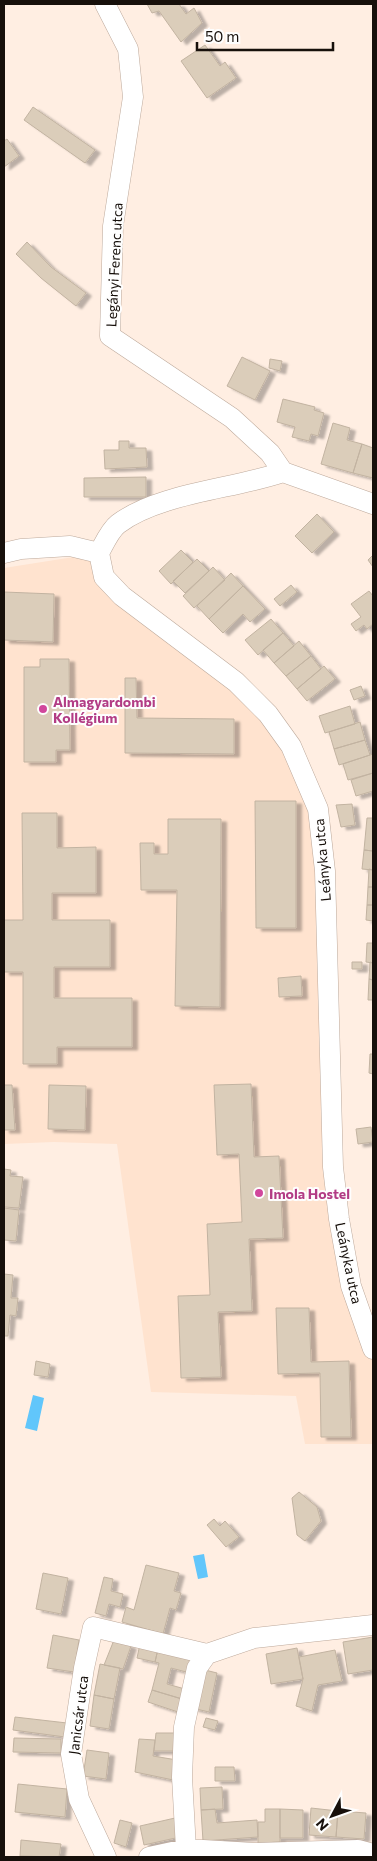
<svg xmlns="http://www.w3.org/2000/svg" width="377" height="1861" viewBox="0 0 377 1861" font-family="Commissioner,sans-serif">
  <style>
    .built { fill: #ffe3cf }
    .water { fill: #61c6fb }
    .building { fill: #dbcdba; stroke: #c2b3a1; filter: url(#shadow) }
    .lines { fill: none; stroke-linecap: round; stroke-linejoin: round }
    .minor-casing { stroke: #bda99b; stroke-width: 21 }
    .minor { stroke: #fff; stroke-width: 20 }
    .hotel-dot { fill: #d1479c; stroke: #fefefe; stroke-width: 2 }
    .labels { text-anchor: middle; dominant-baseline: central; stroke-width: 4; stroke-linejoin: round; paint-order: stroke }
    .street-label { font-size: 14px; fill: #17100b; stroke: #fefefe }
    .hotel-label { font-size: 14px; font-weight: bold; fill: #b23c85; stroke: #fefefe; text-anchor: start }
  </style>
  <defs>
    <filter id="shadow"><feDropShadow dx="5.5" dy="3" stdDeviation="1" flood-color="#0004"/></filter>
  </defs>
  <rect width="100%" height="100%" fill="#ffeee2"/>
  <!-- built -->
  <path class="built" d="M 99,553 L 104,577 L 268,714 L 318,809 L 333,1167 L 373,1349 L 373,1444 L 305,1444 L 296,1396 L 151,1392 L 117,1144 L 54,1142 L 4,1144 L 4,568 Z"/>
  <!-- water -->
  <path class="water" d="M 33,1395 L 44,1398 L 37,1431 L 25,1428 Z
    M 204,1554 L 208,1577 L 198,1579 L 193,1556 Z"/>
  <!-- building -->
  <path class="building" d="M 147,4 L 179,4 L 186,14 L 194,8 L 202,23 L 181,42 L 159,11 L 152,13 Z
    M 205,45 L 220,66 L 225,62 L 236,78 L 207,98 L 181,61 Z
    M 33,107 L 95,150 L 85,163 L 24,120 Z
    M 7,139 L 19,156 L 4,167 L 4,141 Z
    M 27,242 L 51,267 L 86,293 L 76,306 L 41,278 L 16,254 Z
    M 242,357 L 270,371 L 255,400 L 227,386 Z
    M 270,359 L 282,361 L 280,371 L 269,368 Z
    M 283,399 L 315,407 L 314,410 L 324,413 L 318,436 L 311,434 L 309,441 L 292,437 L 295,427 L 277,422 Z
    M 333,423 L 350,428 L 347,440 L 362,444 L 353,473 L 321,464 Z
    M 119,441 L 129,441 L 129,448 L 146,448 L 147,467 L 105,469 L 104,450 L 119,450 Z
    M 362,444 L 373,448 L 373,478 L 353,473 Z
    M 146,477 L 146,497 L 84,497 L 84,478 Z
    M 317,514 L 334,532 L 312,553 L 295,536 Z
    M 181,550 L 193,562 L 171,584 L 159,571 Z
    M 373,555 L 373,567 L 368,560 Z
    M 197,559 L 209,571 L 185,593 L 173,581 Z
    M 213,567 L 225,580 L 194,608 L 183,596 Z
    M 231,573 L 243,586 L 209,619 L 197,606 Z
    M 291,585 L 297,592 L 280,606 L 274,599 Z
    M 243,586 L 265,609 L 250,622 L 243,614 L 223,633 L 209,619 Z
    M 369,591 L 373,596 L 373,624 L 367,629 L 364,625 L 356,631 L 351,624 L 361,617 L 351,604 Z
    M 4,592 L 54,594 L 53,642 L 4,640 Z
    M 271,619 L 283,633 L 258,655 L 245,640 Z
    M 283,633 L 294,646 L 274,663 L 263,650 Z
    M 299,641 L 311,656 L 286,676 L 274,663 Z
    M 311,656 L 321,669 L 297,689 L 286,676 Z
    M 40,659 L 69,659 L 70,750 L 56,750 L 56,762 L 24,762 L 24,667 L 40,667 Z
    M 324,666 L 335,679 L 307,701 L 297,689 Z
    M 125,678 L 136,678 L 137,718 L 234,719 L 234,754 L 125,753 Z
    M 361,686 L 365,696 L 354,700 L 350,690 Z
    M 350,706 L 355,724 L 325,733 L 319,716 Z
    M 360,722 L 365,740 L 334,749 L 329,732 Z
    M 365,740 L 370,755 L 339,765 L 334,749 Z
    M 373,754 L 373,773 L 348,780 L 343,764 Z
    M 373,773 L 373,791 L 356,796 L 351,780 Z
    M 255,801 L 296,801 L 296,928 L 256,928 Z
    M 352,804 L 355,825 L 341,827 L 336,805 Z
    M 22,813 L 57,813 L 57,848 L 96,847 L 96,893 L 52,893 L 52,920 L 110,920 L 110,967 L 54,967 L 54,998 L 132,998 L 132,1047 L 57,1047 L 57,1064 L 23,1064 L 23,972 L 4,972 L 4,920 L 23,920 Z
    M 367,818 L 373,818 L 373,851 L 364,850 Z
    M 168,819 L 221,819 L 220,1007 L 175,1006 L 177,890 L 141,890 L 140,843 L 154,843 L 154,854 L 168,854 Z
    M 364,850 L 373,851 L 373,870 L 362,869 Z
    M 369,869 L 373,870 L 373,887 L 368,887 Z
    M 368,887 L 373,887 L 373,905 L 367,905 Z
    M 367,905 L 373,905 L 373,921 L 366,920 Z
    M 367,943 L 373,943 L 373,963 L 366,962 Z
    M 352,962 L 362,962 L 362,969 L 352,969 Z
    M 370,962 L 373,963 L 373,980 L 369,979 Z
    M 301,976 L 302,996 L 279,997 L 278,978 Z
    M 369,979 L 373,980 L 373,1000 L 368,1000 Z
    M 370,1054 L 373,1054 L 373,1074 L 369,1073 Z
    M 251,1084 L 254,1157 L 279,1156 L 283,1238 L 249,1239 L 252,1311 L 218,1312 L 221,1377 L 181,1378 L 178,1296 L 210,1295 L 207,1224 L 242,1222 L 239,1154 L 217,1155 L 214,1085 Z
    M 4,1085 L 12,1085 L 15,1130 L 4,1130 Z
    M 49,1085 L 86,1086 L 85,1130 L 48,1129 Z
    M 371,1127 L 373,1142 L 358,1144 L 356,1129 Z
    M 4,1169 L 11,1170 L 10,1176 L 23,1177 L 19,1208 L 4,1207 Z
    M 4,1208 L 19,1210 L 16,1241 L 4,1240 Z
    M 4,1274 L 13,1275 L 11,1298 L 18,1298 L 16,1316 L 10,1315 L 8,1336 L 4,1336 Z
    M 276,1308 L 309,1308 L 311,1362 L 349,1361 L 351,1437 L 321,1437 L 320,1373 L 278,1374 Z
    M 36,1361 L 50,1364 L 48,1377 L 34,1375 Z
    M 299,1492 L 317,1507 L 321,1521 L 305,1541 L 297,1535 L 292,1498 Z
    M 214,1519 L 220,1526 L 225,1521 L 239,1537 L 226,1547 L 207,1525 Z
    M 146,1565 L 179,1573 L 174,1591 L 181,1593 L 176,1610 L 170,1608 L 163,1634 L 122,1622 L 126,1607 L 134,1610 Z
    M 43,1573 L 68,1578 L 61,1614 L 36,1609 Z
    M 104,1577 L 113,1579 L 111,1591 L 123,1594 L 120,1607 L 109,1604 L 106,1616 L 95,1613 Z
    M 53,1635 L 79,1640 L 74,1672 L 47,1668 Z
    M 373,1637 L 373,1670 L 348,1674 L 343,1642 Z
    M 114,1640 L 131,1646 L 123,1669 L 104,1665 Z
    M 140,1644 L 158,1649 L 155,1662 L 137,1658 Z
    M 297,1648 L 303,1679 L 271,1684 L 266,1654 Z
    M 158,1649 L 194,1660 L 190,1673 L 171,1668 L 167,1684 L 185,1689 L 182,1699 L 152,1690 L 159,1663 L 155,1662 Z
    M 335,1650 L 342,1681 L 318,1685 L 312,1711 L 296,1706 L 303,1679 L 299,1657 Z
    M 100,1664 L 120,1668 L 114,1699 L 94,1695 Z
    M 201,1669 L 217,1673 L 209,1712 L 192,1708 Z
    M 152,1690 L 182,1699 L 178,1712 L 148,1702 Z
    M 94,1695 L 114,1699 L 109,1729 L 90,1726 Z
    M 15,1717 L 67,1723 L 65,1737 L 13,1730 Z
    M 206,1718 L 218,1721 L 215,1730 L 203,1727 Z
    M 156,1733 L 176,1733 L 176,1751 L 154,1751 Z
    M 14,1738 L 61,1739 L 61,1753 L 13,1752 Z
    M 139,1739 L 155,1740 L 153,1756 L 177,1760 L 178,1781 L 135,1772 Z
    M 87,1750 L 109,1753 L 106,1779 L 83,1776 Z
    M 215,1767 L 234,1767 L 235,1781 L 215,1781 Z
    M 18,1784 L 67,1789 L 65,1817 L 15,1812 Z
    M 222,1787 L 223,1809 L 201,1810 L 200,1788 Z
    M 311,1808 L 338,1811 L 336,1837 L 309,1835 Z
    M 215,1809 L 217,1823 L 257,1820 L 258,1837 L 203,1841 L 201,1810 Z
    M 265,1809 L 280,1809 L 280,1842 L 258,1843 L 258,1822 L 265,1822 Z
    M 280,1809 L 303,1810 L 303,1838 L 280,1838 Z
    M 338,1811 L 366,1813 L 364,1839 L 336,1837 Z
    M 175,1818 L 180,1837 L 144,1845 L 140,1826 Z
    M 120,1820 L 132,1823 L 126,1847 L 114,1843 Z
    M 21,1840 L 61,1844 L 59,1857 L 20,1856 Z"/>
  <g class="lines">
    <defs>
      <path id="minor" d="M 105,4 L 128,49 L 133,97 L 113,226 L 110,336 L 232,418 L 270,453 L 283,472 L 373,504
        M 4,553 L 21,549 L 70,546 L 99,553
        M 99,553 L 104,577 L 122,596 L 236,682 L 268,714 L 291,746 L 318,809 L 325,871 L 333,1167 L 339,1219 L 351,1286 L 373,1349
        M 99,553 C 104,544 110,530 118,524 C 159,493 234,489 283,472
        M 186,1849 L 182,1777 L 184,1727 L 197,1668 L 207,1654
        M 106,1857 L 79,1799 L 71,1754 L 84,1668 L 93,1627 L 207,1654 L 254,1638 L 373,1625
        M 149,1857 L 186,1849 L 254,1853 L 358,1850 L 373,1854"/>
    </defs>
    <!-- minor casing -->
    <use href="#minor" class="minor-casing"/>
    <!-- minor -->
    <use href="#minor" class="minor"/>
  </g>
  <!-- markers -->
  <g class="hotel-dot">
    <circle cx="43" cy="709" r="5"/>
    <circle cx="259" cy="1193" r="5"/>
  </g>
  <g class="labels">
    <!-- street labels -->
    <g class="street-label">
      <text transform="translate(114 265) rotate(-87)">Legányi Ferenc utca</text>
      <text transform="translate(322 860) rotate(-95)">Leányka utca</text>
      <text transform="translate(349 1263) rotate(78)">Leányka utca</text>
      <text transform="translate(78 1715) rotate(-83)">Janicsár utca</text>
    </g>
    <!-- hotel labels -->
    <g class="hotel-label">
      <text x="53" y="701">Almagyardombi<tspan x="53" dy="16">Kollégium</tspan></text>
      <text x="269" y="1193">Imola Hostel</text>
    </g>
  </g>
  <!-- border -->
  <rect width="377" height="1861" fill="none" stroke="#17100b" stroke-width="10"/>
  <!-- north arrow -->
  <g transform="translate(332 1816) rotate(229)" stroke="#fefefe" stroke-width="4" paint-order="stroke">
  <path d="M0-4L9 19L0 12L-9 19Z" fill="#17100b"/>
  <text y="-8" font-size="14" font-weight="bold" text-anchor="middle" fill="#17100b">N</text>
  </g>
  <!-- scale -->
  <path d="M197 42v8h136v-8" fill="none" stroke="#17100b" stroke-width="2.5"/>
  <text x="205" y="42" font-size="15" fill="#17100b" stroke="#fefefe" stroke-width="4" paint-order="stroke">50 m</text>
</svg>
